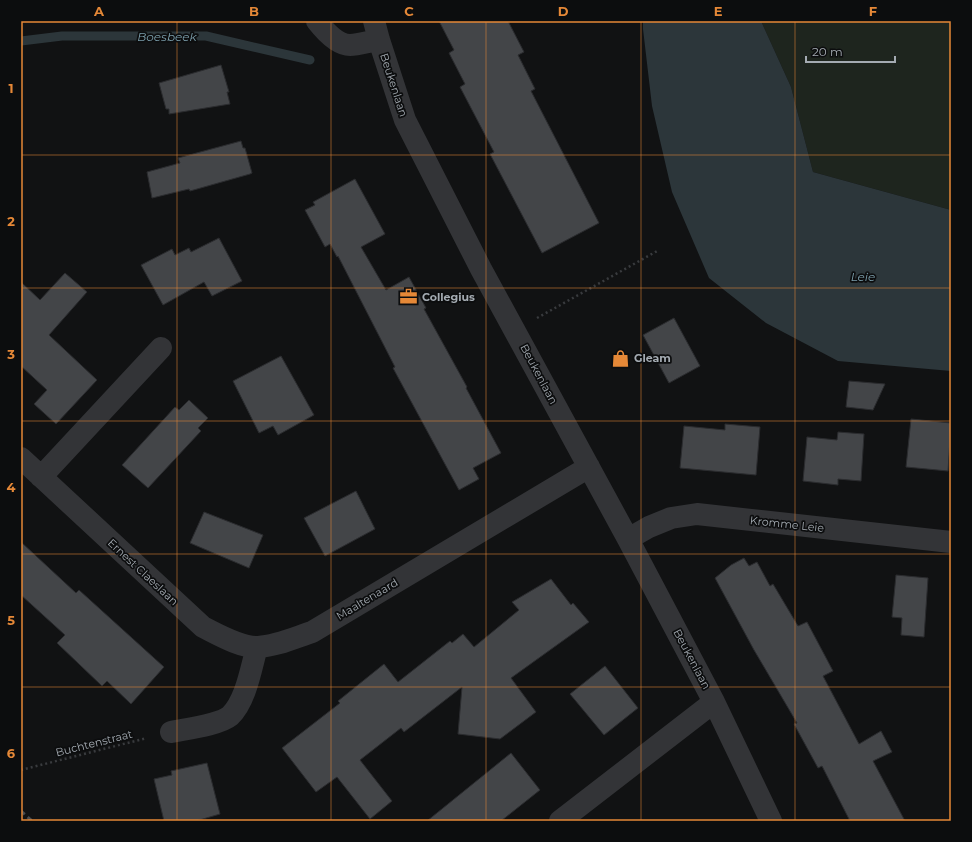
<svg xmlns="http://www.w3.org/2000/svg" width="972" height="842" viewBox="0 0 972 842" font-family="Montserrat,sans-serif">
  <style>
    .green { fill: #1e251e }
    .water { fill: #2c363a }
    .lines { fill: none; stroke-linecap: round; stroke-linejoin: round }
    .stream { stroke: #2c363a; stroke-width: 9 }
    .building { fill: #434548; stroke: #2b2c2f }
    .path { stroke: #393b3e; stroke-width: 2.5; stroke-dasharray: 2 3; stroke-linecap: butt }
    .minor { stroke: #333437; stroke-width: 22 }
    .rail { stroke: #4a4d50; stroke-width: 3; stroke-dasharray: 5 4; stroke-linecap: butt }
    .grid { fill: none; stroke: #e58837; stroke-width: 1; stroke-opacity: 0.55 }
    .labels { text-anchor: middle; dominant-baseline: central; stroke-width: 3.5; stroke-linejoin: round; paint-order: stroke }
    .street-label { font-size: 11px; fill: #a4abb2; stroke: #0c0d0e }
    .poi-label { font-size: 11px; font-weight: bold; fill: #a4abb2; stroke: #0c0d0e; text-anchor: start }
    .water-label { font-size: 12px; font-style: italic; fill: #7c9fac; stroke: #0c0d0e }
    .neatline { fill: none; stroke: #e58837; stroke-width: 1.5 }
    .grid-label { font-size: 13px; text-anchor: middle; font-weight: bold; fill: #e58837 }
  </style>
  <rect width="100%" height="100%" fill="#111213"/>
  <!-- green -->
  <path class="green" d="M 761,21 L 951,21 L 951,210 L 813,172 L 791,87 Z"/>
  <!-- water -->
  <path class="water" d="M 643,21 L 761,21 L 791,87 L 813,172 L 951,210 L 951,371 L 838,361 L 766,323 L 709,278 L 672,192 L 652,106 L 643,29 Z"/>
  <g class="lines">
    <!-- stream -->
    <path class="stream" d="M 21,41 L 62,36 L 206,36 L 310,60"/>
  </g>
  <!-- building -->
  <path class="building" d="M 439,21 L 508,21 L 524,52 L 518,55 L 535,89 L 531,91 L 599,223 L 542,253 L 490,154 L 494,152 L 460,87 L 465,84 L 449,53 L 454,50 Z
    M 221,65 L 229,92 L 227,92 L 230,104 L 169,114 L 169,109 L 166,109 L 159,83 Z
    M 241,141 L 243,148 L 245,148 L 252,173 L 250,174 L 190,191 L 189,189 L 152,198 L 147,172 L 180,163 L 178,158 Z
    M 355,179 L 385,234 L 361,247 L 386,290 L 409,277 L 426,308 L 424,309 L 467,387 L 466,388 L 501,453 L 473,468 L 479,479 L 459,490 L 393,368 L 395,367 L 338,256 L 337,257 L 330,244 L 325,247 L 305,210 L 315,205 L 313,202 Z
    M 219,238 L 242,281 L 212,296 L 204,282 L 163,305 L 141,265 L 172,249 L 175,255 L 189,248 L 191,252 Z
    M 65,273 L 87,292 L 49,335 L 97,380 L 56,424 L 34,404 L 47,390 L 21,366 L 21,282 L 40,300 Z
    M 674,318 L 700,366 L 669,383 L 643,335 Z
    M 281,356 L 314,415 L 278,435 L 273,426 L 259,433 L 233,381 Z
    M 849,381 L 885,384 L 873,410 L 846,407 Z
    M 189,400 L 208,418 L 198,428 L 201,431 L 148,488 L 122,465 L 175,407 L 179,410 Z
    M 911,419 L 951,423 L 948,471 L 906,467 Z
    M 725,424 L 760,427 L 756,475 L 680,468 L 684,426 L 725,430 Z
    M 838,432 L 864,434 L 861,481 L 838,479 L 838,485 L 803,481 L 807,437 L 837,440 Z
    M 356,491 L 375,529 L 325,556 L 304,518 Z
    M 204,512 L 263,535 L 249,568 L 190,543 Z
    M 21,542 L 76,593 L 79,590 L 164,667 L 131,704 L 107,681 L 102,686 L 57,643 L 65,635 L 21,595 Z
    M 744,558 L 749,566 L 757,562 L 770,586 L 773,584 L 798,626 L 807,622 L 833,671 L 823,676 L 859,744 L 881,731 L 892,752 L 873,761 L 905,821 L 850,821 L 822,766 L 818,768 L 794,724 L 797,723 L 754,650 L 715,578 L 731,565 Z
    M 896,575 L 928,578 L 924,637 L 901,635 L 902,618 L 892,617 Z
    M 551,579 L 571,605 L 573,603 L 589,622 L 511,678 L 536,712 L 500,739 L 458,734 L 462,687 L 404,732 L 401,728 L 360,760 L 392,801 L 370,819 L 337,777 L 316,792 L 282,748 L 340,703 L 338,701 L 384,664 L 398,682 L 450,641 L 452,643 L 463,634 L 474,647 L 519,610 L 512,602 Z
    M 605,666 L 638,708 L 604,735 L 570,694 Z
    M 511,753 L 540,790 L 501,821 L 427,821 Z
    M 207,763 L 220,814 L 196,821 L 164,821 L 154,779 L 172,775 L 171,771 Z"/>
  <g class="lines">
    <!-- path -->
    <path class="path" d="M 537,318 L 659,250
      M 21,770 L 147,738"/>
    <!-- minor -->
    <path class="minor" d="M 317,21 C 324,30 337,45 350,45 C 359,45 370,41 379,40
      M 374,21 L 379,40 L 405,120 L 481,269 L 628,539 L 714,702 L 771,821
      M 21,458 L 203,627 C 217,634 241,648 258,647 C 277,646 294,638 312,632 L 589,467
      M 41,477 L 161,348
      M 628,539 L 649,527 L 671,518 L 697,514 L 951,542
      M 171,732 C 185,729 219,725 230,716 C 246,701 251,668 257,647
      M 560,821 L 714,702"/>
    <!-- rail -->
    <path class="rail" d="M 21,811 L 32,821"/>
  </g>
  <!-- grid -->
  <path class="grid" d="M 177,21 L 177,821M 331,21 L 331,821M 486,21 L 486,821M 641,21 L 641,821M 795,21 L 795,821M 21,155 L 951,155M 21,288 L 951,288M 21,421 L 951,421M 21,554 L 951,554M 21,687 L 951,687"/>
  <!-- icons -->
  <defs>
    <symbol id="office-bare" viewBox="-9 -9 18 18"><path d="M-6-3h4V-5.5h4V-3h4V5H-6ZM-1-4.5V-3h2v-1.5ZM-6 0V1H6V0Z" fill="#e58837" stroke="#0c0d0e" stroke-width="2.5" paint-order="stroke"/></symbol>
    <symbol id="shop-bare" viewBox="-9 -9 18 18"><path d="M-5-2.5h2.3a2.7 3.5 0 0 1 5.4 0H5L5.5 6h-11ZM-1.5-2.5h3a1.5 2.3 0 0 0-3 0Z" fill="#e58837" stroke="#0c0d0e" stroke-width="2.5" paint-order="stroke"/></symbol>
  </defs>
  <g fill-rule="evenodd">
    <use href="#office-bare" x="396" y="284" width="25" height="25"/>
    <use href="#shop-bare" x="608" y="346" width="25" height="25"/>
  </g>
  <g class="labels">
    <!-- street labels -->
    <g class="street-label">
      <text transform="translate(394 85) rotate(72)">Beukenlaan</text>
      <text transform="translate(539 374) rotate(62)">Beukenlaan</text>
      <text transform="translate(787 524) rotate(6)">Kromme Leie</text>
      <text transform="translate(143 572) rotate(43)">Ernest Claeslaan</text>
      <text transform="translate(367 599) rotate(-31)">Maaltenaard</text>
      <text transform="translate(692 659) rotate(62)">Beukenlaan</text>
      <text transform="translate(94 743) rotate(-14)">Buchtenstraat</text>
    </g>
    <!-- poi labels -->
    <g class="poi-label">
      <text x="422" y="297">Collegius</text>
      <text x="634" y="358">Gleam</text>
    </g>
    <!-- water labels -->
    <g class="water-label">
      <text x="167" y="36">Boesbeek</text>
      <text x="863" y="276">Leie</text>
    </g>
  </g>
  <!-- border -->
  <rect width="972" height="842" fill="none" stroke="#0c0d0e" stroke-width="44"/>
  <!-- scale -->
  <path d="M806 56v6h89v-6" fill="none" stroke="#a4abb2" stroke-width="2"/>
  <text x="812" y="56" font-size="12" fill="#a4abb2" stroke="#0c0d0e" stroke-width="3" paint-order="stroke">20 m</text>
  <rect x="22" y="22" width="928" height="798" class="neatline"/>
  <g class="grid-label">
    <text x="99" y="16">A</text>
    <text x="254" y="16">B</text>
    <text x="409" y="16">C</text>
    <text x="563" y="16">D</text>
    <text x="718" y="16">E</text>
    <text x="873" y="16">F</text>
    <text x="11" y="93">1</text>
    <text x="11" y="226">2</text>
    <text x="11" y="359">3</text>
    <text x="11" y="492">4</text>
    <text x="11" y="625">5</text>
    <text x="11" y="758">6</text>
  </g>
</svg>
